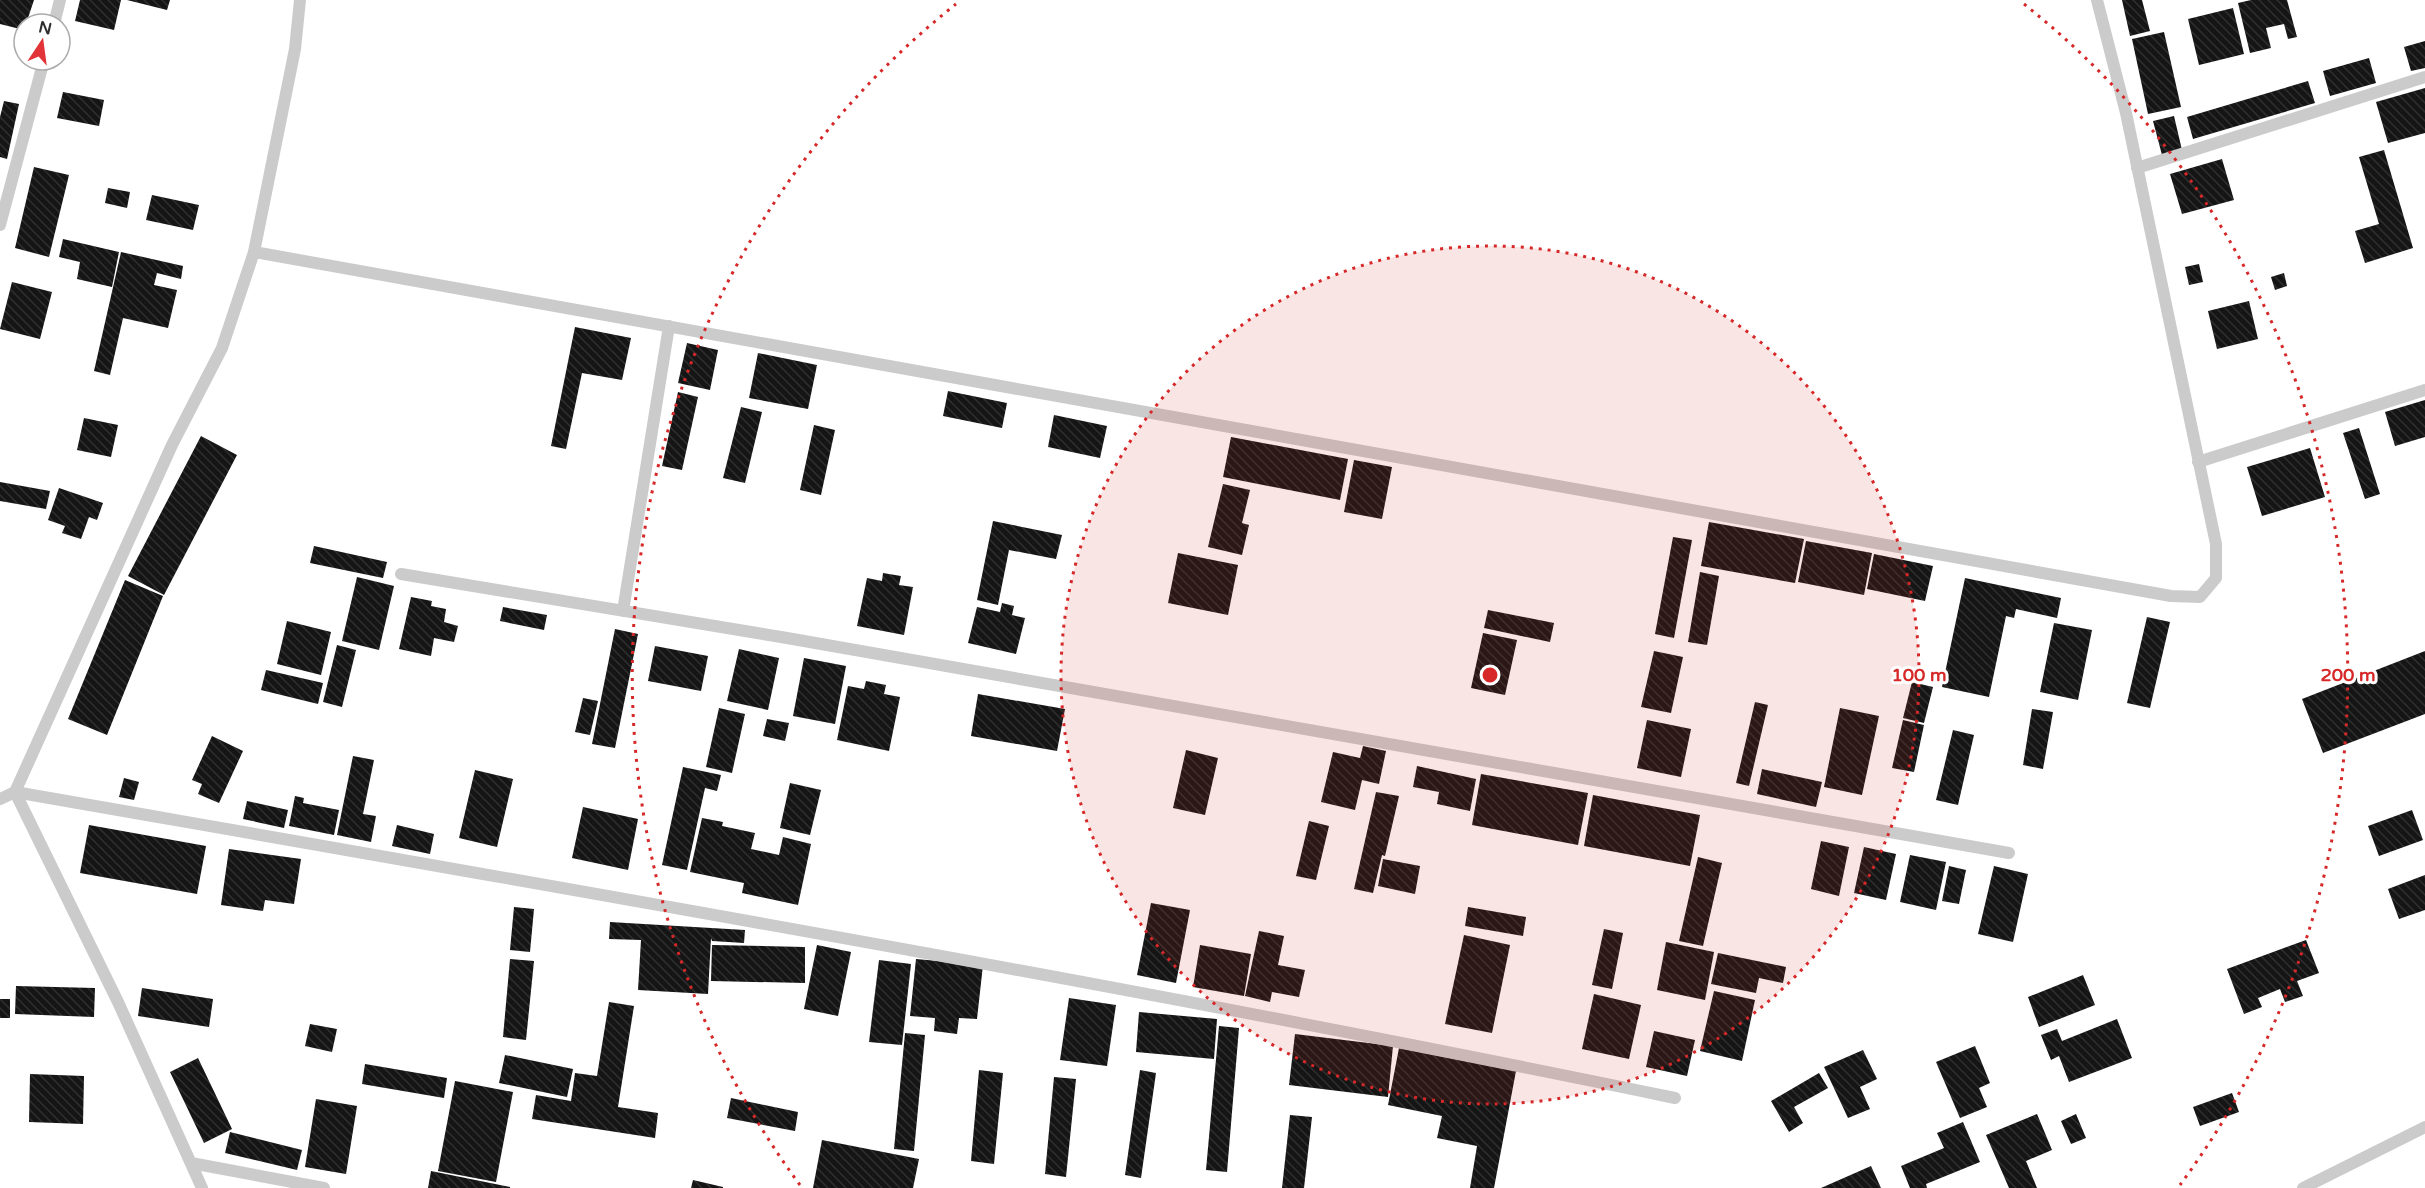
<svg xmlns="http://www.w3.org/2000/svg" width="2425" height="1188" viewBox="0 0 2425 1188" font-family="'Varela Round',sans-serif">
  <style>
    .building { fill: url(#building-back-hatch) }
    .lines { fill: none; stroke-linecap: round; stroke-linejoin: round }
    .service { stroke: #cbcbcb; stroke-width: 12 }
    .ring { fill: none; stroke: #d62828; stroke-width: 3; stroke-dasharray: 3 6 }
    .centre { fill: #d62828; stroke: #fff; stroke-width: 3 }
    .ring-label { font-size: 18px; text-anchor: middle; font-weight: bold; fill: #d62828; stroke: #fff; stroke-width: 6; stroke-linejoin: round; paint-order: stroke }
  </style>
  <defs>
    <pattern id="building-back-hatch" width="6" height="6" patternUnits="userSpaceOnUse" patternTransform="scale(1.5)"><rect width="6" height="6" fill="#151515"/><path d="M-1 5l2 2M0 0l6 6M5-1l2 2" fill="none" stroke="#2f2f2f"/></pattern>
  </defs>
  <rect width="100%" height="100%" fill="#fff"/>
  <!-- building -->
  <path class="building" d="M 0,0 L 34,0 L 24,30 L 0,24 Z
    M 80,0 L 121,0 L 114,30 L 75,21 Z
    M 127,0 L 170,0 L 167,10 Z
    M 2122,0 L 2142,0 L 2150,31 L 2130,36 Z
    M 2251,0 L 2287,0 L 2297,37 L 2288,39 L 2284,24 L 2266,28 L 2271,48 L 2250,53 L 2238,3 Z
    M 2233,8 L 2244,54 L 2199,65 L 2188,19 Z
    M 2164,32 L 2181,107 L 2148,114 L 2132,39 Z
    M 2425,41 L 2425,68 L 2411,71 L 2404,47 Z
    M 2369,58 L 2376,83 L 2330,96 L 2323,71 Z
    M 2308,81 L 2315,103 L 2193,139 L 2187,117 Z
    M 2425,88 L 2425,133 L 2388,143 L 2376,102 Z
    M 63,92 L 104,100 L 99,126 L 57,118 Z
    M 4,101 L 19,104 L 7,159 L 0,157 L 0,117 Z
    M 2174,116 L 2182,150 L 2162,155 L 2153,121 Z
    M 2384,150 L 2413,248 L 2365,263 L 2355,231 L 2379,224 L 2359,157 Z
    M 2222,159 L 2234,200 L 2182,214 L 2170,174 Z
    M 34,167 L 69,175 L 49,257 L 15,248 Z
    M 108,188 L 130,192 L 127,208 L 105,203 Z
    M 152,195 L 199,205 L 193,230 L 146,220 Z
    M 63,239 L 119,252 L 112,287 L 77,279 L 80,262 L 59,257 Z
    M 121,252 L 183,266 L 181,279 L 157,273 L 154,285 L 177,290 L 168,328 L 123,318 L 110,375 L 94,371 Z
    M 2199,264 L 2203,282 L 2189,285 L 2185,267 Z
    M 2284,273 L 2287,286 L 2275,290 L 2271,277 Z
    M 12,282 L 52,292 L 40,339 L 0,329 Z
    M 2249,301 L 2258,339 L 2217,349 L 2208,311 Z
    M 575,327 L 631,338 L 622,380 L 582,373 L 566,449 L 551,446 Z
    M 687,343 L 718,350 L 710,390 L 678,383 Z
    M 758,353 L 817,365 L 808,409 L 749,398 Z
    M 948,391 L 1007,403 L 1002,428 L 943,416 Z
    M 678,392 L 698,397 L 682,470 L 662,466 Z
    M 2425,400 L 2425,437 L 2395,446 L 2385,412 Z
    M 741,407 L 762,412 L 745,483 L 723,478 Z
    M 1054,415 L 1107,426 L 1100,458 L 1048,447 Z
    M 84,418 L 118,425 L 111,457 L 77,450 Z
    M 814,425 L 835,430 L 821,495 L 800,490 Z
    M 2359,428 L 2380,494 L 2365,499 L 2343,433 Z
    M 201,436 L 237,455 L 164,595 L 128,576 Z
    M 1231,437 L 1348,459 L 1340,500 L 1223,477 Z
    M 2310,448 L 2325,497 L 2262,516 L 2247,467 Z
    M 1354,460 L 1392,467 L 1382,519 L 1344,512 Z
    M 0,482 L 50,491 L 46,509 L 0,501 Z
    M 1223,484 L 1250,490 L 1242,523 L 1249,525 L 1242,555 L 1208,547 Z
    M 59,488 L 103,503 L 97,520 L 89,517 L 81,539 L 62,533 L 65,526 L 48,520 Z
    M 993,521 L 1062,535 L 1056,559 L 1009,550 L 998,605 L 977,600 Z
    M 1709,522 L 1804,539 L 1795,583 L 1701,566 Z
    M 1673,537 L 1692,540 L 1674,638 L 1655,634 Z
    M 1806,541 L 1872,553 L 1864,595 L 1798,582 Z
    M 314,546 L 387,562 L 383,578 L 310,563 Z
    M 1178,553 L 1238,565 L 1228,615 L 1168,603 Z
    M 1874,554 L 1933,566 L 1925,601 L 1867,589 Z
    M 1700,572 L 1719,576 L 1707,645 L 1688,642 Z
    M 883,573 L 901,576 L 899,585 L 913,587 L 904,635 L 857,626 L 867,578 L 882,581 Z
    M 357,577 L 394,586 L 379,650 L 342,641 Z
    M 1965,578 L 2061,598 L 2057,618 L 2016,609 L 2014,618 L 2006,616 L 1989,697 L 1942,687 Z
    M 125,580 L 163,596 L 107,735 L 68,719 Z
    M 411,597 L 432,601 L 431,606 L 446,609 L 444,622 L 458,626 L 454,642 L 434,638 L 431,656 L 399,649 Z
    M 1002,603 L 1014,606 L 1012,615 L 1025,618 L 1016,654 L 968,643 L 977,607 L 1000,612 Z
    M 503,607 L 547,615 L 544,630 L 500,621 Z
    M 1488,610 L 1554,623 L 1550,642 L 1484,628 Z
    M 2147,617 L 2170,622 L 2150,708 L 2127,703 Z
    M 287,621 L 331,632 L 321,675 L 277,664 Z
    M 2054,623 L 2092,630 L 2078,700 L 2040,692 Z
    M 615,629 L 638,634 L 615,748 L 592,744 Z
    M 1483,633 L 1517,640 L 1505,695 L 1471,688 Z
    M 337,645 L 356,650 L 342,707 L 323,702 Z
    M 655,646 L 708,656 L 701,691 L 648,681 Z
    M 739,649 L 779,658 L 768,710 L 727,701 Z
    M 1654,651 L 1683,657 L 1671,713 L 1641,707 Z
    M 2425,651 L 2425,714 L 2323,753 L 2302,699 Z
    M 804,658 L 846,666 L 835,724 L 793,716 Z
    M 266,670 L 323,683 L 318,704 L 261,690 Z
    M 866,681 L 886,685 L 884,694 L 900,697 L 889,751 L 837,740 L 848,686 L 864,689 Z
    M 1912,682 L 1933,687 L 1924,723 L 1903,718 Z
    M 978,694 L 1065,709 L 1057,751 L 971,736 Z
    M 583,698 L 598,701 L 590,735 L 575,732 Z
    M 1755,702 L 1768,705 L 1749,786 L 1736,783 Z
    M 719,708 L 745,714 L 732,773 L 706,767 Z
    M 1840,708 L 1879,716 L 1862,795 L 1824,787 Z
    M 2032,709 L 2053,712 L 2043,769 L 2023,765 Z
    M 767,719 L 789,723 L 785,741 L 763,736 Z
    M 1647,720 L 1691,729 L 1681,777 L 1637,768 Z
    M 1903,720 L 1924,725 L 1914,772 L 1892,768 Z
    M 1953,730 L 1974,735 L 1958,805 L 1936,800 Z
    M 212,736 L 243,751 L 219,803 L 198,794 L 202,784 L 192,780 Z
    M 1363,746 L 1386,751 L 1379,784 L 1362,780 L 1355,810 L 1321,802 L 1333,752 L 1360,758 Z
    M 1186,750 L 1218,758 L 1205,815 L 1173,808 Z
    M 353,756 L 374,760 L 363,814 L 376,816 L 371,842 L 337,835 Z
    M 1417,766 L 1476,779 L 1470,811 L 1437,804 L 1439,792 L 1413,787 Z
    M 683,767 L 721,775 L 717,791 L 705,788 L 687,870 L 662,865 Z
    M 1762,769 L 1822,782 L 1816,807 L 1757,794 Z
    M 475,770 L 513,779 L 497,847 L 459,838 Z
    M 1481,774 L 1588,793 L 1578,845 L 1472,825 Z
    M 124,778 L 139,782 L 134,800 L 119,797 Z
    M 790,783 L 821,790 L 810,835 L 780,828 Z
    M 1376,792 L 1399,796 L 1385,856 L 1382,855 L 1373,893 L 1354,889 Z
    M 1593,795 L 1700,815 L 1690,866 L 1584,846 Z
    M 295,796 L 304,798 L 303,803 L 339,810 L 334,835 L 289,826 Z
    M 247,801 L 288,810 L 284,828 L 243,819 Z
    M 583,807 L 638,819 L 628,870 L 572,858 Z
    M 2412,810 L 2423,840 L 2379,856 L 2368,826 Z
    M 702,818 L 723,822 L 722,826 L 755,833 L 751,849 L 779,855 L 783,837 L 811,844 L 798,905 L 742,893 L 744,883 L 690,872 Z
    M 1309,821 L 1329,826 L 1316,880 L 1296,876 Z
    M 89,825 L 206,846 L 197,894 L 80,873 Z
    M 397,825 L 434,834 L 430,854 L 392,846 Z
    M 1821,841 L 1849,847 L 1839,896 L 1811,889 Z
    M 1864,847 L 1896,854 L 1886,900 L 1854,893 Z
    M 229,849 L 301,859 L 294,904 L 265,900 L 263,911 L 221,905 Z
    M 1910,855 L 1946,862 L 1936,910 L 1900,902 Z
    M 1698,857 L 1722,863 L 1703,946 L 1679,941 Z
    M 1383,859 L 1420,866 L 1415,894 L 1378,886 Z
    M 1949,866 L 1966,870 L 1959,904 L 1942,901 Z
    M 1994,866 L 2028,874 L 2013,942 L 1978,934 Z
    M 2425,875 L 2425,910 L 2399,919 L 2388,889 Z
    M 1151,903 L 1190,910 L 1176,983 L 1137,975 Z
    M 514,907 L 534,909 L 530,952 L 510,950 Z
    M 1468,907 L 1526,917 L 1523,936 L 1465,926 Z
    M 610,922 L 745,930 L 744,943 L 712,941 L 711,938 L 708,994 L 638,990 L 641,940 L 609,939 Z
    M 1604,929 L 1623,933 L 1612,989 L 1592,985 Z
    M 1259,931 L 1284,936 L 1278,965 L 1305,970 L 1299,997 L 1272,992 L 1270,1002 L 1245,996 Z
    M 1464,935 L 1510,945 L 1492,1033 L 1445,1024 Z
    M 2306,940 L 2319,973 L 2297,981 L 2303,996 L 2285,1002 L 2280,989 L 2258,998 L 2262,1007 L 2244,1014 L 2227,969 Z
    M 1666,942 L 1714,952 L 1705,1000 L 1657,990 Z
    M 712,945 L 805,947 L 805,983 L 711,981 Z
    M 817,945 L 851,952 L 838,1016 L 804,1009 Z
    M 1200,945 L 1251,954 L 1244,996 L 1193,987 Z
    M 1718,953 L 1786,967 L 1783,983 L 1759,978 L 1756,993 L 1711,984 Z
    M 510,959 L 534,961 L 526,1040 L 503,1037 Z
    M 916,959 L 983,965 L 977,1019 L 959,1018 L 957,1034 L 934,1031 L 935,1018 L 910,1016 Z
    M 879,960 L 911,964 L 902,1045 L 869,1042 Z
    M 2083,975 L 2095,1005 L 2039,1027 L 2028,997 Z
    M 16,986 L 95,988 L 94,1017 L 15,1014 Z
    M 142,988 L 213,999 L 209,1027 L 138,1016 Z
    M 1714,991 L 1755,1000 L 1742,1061 L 1700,1051 Z
    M 1594,994 L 1641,1005 L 1629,1059 L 1582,1049 Z
    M 1069,998 L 1116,1005 L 1107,1066 L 1060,1060 Z
    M 0,999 L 10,999 L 10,1018 L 0,1018 Z
    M 609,1002 L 634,1006 L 618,1107 L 658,1113 L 655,1138 L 532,1119 L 536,1095 L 571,1101 L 575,1073 L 597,1076 Z
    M 1139,1012 L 1217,1019 L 1214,1059 L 1136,1052 Z
    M 2117,1019 L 2132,1058 L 2069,1082 L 2059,1056 L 2051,1060 L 2041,1035 L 2057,1029 L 2062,1041 Z
    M 310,1024 L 337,1029 L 332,1052 L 305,1046 Z
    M 1219,1026 L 1239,1028 L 1227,1172 L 1206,1170 Z
    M 1654,1031 L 1695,1040 L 1687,1076 L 1646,1067 Z
    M 905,1033 L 925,1035 L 914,1151 L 894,1149 Z
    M 1295,1034 L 1393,1046 L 1388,1097 L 1289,1085 Z
    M 1975,1046 L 1990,1083 L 1979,1088 L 1987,1107 L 1960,1118 L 1936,1062 Z
    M 1399,1048 L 1516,1071 L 1494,1188 L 1470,1188 L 1477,1146 L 1437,1138 L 1442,1116 L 1388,1105 Z
    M 1863,1050 L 1877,1079 L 1860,1087 L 1870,1109 L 1848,1118 L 1824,1067 Z
    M 505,1055 L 573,1069 L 567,1097 L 499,1083 Z
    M 198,1058 L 232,1129 L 204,1143 L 170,1072 Z
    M 365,1064 L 447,1078 L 444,1098 L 362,1084 Z
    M 979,1070 L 1003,1073 L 994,1164 L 971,1161 Z
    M 1140,1070 L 1156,1073 L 1141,1178 L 1125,1175 Z
    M 1819,1073 L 1828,1088 L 1794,1107 L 1803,1123 L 1789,1132 L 1771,1101 Z
    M 30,1074 L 84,1076 L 83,1124 L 29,1122 Z
    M 1054,1077 L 1076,1079 L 1066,1177 L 1045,1174 Z
    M 455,1081 L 513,1092 L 496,1182 L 438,1171 Z
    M 2232,1093 L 2239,1112 L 2200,1126 L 2193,1107 Z
    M 731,1098 L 798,1112 L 795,1131 L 727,1118 Z
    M 316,1099 L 357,1106 L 346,1174 L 305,1167 Z
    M 2037,1114 L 2052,1150 L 2026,1161 L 2037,1188 L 2009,1188 L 1986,1135 Z
    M 2076,1114 L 2086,1138 L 2071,1144 L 2061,1121 Z
    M 1290,1115 L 1312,1117 L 1304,1188 L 1282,1188 Z
    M 1963,1122 L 1980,1162 L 1926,1184 L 1927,1188 L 1910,1188 L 1901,1166 L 1944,1148 L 1937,1133 Z
    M 230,1132 L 302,1150 L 297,1170 L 225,1153 Z
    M 822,1140 L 919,1159 L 913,1188 L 813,1188 Z
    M 1871,1166 L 1881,1188 L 1821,1188 Z
    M 431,1171 L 510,1187 L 510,1188 L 428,1188 Z
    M 693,1180 L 723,1187 L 723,1188 L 691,1188 Z"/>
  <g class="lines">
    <!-- service -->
    <path class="service" d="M 54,24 L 60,0
      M 2137,168 L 2425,77
      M 0,225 L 44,60
      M 254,252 L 295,49 L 300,0
      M 2198,462 L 2425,390
      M 401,574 L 787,638 L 2009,853
      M 623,611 L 669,326
      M 0,799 L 15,792 C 569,889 1124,984 1675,1098
      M 191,1163 L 324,1188
      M 202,1188 L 118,1002 L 15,792 L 172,445 L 222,348 L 254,252 L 2171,596 L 2200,597 L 2216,578 L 2216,544 L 2126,113 L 2097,0
      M 2303,1188 L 2425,1127"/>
  </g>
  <!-- distance rings -->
  <circle cx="1490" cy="675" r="429" fill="#d62828" fill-opacity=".12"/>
  <g class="ring">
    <circle cx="1490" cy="675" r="429"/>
    <path d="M800 1185A858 858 0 0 1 956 4M2024 4A858 858 0 0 1 2180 1185"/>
  </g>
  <circle cx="1490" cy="675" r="9" class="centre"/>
  <g class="ring-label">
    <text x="1919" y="681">100 m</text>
    <text x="2348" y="681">200 m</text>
  </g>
  <!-- north arrow -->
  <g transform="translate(42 42) rotate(13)"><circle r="28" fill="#ffffff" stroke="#ababab" stroke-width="1.5"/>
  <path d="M0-4.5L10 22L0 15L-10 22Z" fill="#e23338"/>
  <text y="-9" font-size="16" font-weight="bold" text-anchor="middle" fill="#2e2e2e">N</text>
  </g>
</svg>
